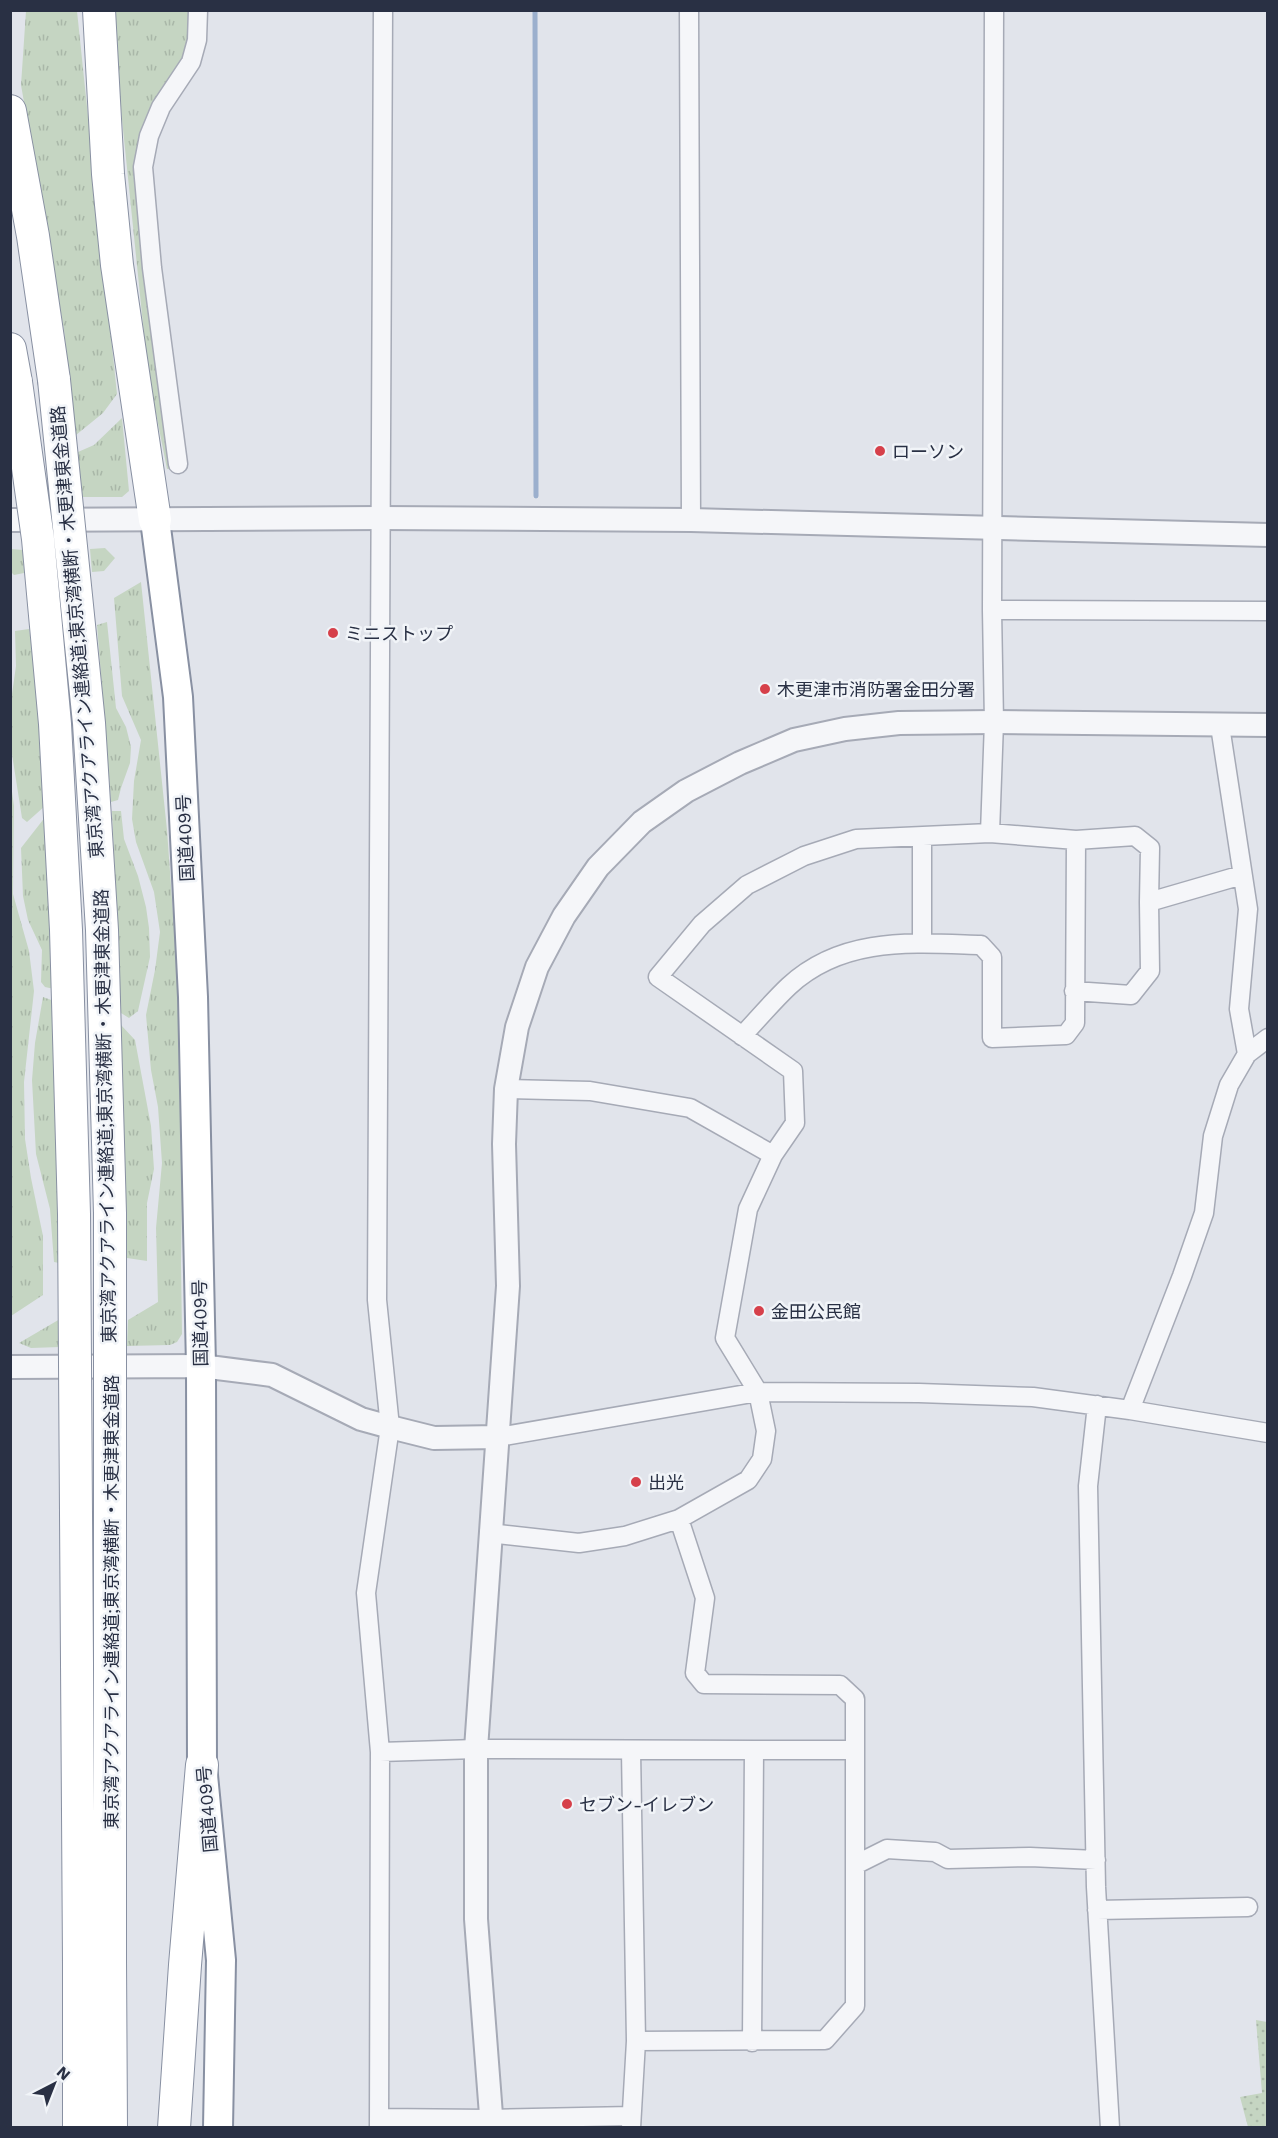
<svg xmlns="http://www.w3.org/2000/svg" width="1278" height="2138" viewBox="0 0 1278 2138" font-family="'Work Sans','Noto Sans JP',sans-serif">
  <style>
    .grass { fill: url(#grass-tufts) }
    .park { fill: url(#park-dots) }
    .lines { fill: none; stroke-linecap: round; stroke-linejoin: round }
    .stream { stroke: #9bafcd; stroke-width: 5 }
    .minor-casing { stroke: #a6aab6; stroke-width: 21 }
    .tertiary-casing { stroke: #a6aab6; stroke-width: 26 }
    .trunk-casing { stroke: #8890a2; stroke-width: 32 }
    .motorway-casing { stroke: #8890a2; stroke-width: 34 }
    .minor { stroke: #f5f6f9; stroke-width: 18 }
    .tertiary { stroke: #f5f6f9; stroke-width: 22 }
    .trunk { stroke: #fff; stroke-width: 28 }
    .motorway { stroke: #fff; stroke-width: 32 }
    .motorway-bridge-casing { stroke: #8890a2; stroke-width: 34; stroke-linecap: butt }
    .motorway-bridge { stroke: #fff; stroke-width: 32 }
    .poi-dot { fill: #d6404a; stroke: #f1f4f8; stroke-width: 2 }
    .labels { text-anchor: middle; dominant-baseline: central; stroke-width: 5; stroke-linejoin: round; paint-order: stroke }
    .poi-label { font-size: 18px; fill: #293044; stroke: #f1f4f8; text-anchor: start }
    .street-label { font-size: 18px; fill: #293044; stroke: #f1f4f8 }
  </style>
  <defs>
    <pattern id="grass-tufts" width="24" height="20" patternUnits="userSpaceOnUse" patternTransform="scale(1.5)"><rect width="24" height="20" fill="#c5d5c2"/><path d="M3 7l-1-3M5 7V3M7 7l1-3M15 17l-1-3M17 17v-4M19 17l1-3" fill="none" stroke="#a9b7a8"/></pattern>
    <pattern id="park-dots" width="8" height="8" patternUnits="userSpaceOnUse" patternTransform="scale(1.5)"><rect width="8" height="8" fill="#c5d5c2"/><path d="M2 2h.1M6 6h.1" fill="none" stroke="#a9b7a8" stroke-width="1.8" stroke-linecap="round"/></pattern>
  </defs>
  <rect width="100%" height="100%" fill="#e1e4eb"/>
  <!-- grass -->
  <path class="grass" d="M 26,11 L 77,11 L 117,394 L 103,413 L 76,435 L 64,330 L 21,85 Z
    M 115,11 L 191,11 L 188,57 L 141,134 L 174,468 L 167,469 L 148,373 L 119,90 Z
    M 122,418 L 129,491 L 122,497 L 82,497 L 78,452 L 94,445 Z
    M 105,548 L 115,558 L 104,571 L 92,572 L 90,549 Z
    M 11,549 L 23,550 L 24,573 L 14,575 L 11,572 Z
    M 141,582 L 167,830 L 178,983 L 183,1129 L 181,1264 L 182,1334 L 177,1342 L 170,1345 L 127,1346 L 128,1320 L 158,1302 L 156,1228 L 162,1163 L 158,1107 L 151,1070 L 146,1015 L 155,970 L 160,932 L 154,892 L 136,842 L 132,819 L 134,781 L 141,740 L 122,696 L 114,598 Z
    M 107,622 L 116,708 L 126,727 L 131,747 L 130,763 L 121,788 L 118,800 L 111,802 L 97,625 Z
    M 29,629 L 34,660 L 45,806 L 27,822 L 22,818 L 11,748 L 11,701 L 16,666 L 15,631 Z
    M 11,784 L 14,806 L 13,894 L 29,951 L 34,991 L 24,1082 L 25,1139 L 31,1178 L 43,1236 L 43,1295 L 11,1316 Z
    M 112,811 L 121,811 L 124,839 L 138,876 L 146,907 L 149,928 L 150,957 L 138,1011 L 129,1018 L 121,1013 Z
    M 46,816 L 54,989 L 45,987 L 41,982 L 42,950 L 28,920 L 23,896 L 21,848 Z
    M 43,997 L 54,1001 L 59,1263 L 54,1262 L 50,1209 L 36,1154 L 32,1080 L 35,1043 Z
    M 121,1025 L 135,1040 L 151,1126 L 154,1169 L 147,1203 L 147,1261 L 127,1258 Z
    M 60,1319 L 60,1347 L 31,1348 L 19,1343 Z"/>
  <!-- park -->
  <path class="park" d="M 1256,2020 L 1267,2022 L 1267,2127 L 1248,2127 L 1240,2097 L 1262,2093 Z"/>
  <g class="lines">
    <!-- stream -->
    <path class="stream" d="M 535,10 L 536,496"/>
    <defs>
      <path id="minor" d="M 689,10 L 691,520
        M 178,464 L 152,268 L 143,167 L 149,136 L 161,107 L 191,62 L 197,40 L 198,10
        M 992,610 L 1268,611
        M 1220,726 L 1248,909 L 1239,1009 L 1247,1054
        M 990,833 L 994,722 L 992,610 L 994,10
        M 922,837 L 922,943
        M 1074,991 L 1131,995 L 1150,971 L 1149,902 L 1242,875
        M 742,1036 C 758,1019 773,1001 789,986 C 843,936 913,943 981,945 L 992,957 L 992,1038 L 1066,1035 L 1075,1023 L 1076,840
        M 506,1089 L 590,1091 L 690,1108 L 773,1155
        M 1097,1405 L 1088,1486 L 1096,1887 L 1110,2128
        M 1130,1410 L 1182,1276 L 1204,1213 L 1213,1136 L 1229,1085 L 1247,1054 L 1268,1038
        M 498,1437 L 758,1392 L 919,1393 L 1033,1397 L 1130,1410 L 1268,1433
        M 489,1533 L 579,1543 L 625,1536 L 679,1519 L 748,1480 L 762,1459 L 766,1431 L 758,1392 L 725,1338 L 748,1209 L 773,1155 L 795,1123 L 793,1071 L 658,977 L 702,924 L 747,885 L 804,856 L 856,839 L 990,833 L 1076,840 L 1135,836 L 1150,848 L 1149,902
        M 754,1750 L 855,1750
        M 631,1751 L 636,2041 L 631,2128
        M 380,1752 L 476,1749 L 754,1750 L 752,2042
        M 855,1865 L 887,1849 L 935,1852 L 948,1859 L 1030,1857 L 1096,1860
        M 1097,1910 L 1248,1907
        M 636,2041 L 825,2040 L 855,2006 L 855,1699 L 840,1685 L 704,1684 L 695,1673 L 705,1598 L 679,1519
        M 379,2118 L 490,2119 L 631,2116
        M 379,2128 L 380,1752 L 366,1593 L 390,1427 L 377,1300 L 383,10"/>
      <path id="tertiary" d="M 10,520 L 380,518 L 691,520 L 1268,535
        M 10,1367 L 201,1366 L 272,1375 L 361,1419 L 390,1427 L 434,1438 L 498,1437
        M 492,2128 L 476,1919 L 476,1749 L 508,1286 L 504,1144 L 506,1089 L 517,1027 L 537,967 L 564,916 L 598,867 L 642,822 L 686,791 L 740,763 L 794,740 L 845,729 L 899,723 L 994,722 L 1268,725"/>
      <path id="trunk" d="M 155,520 L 178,697 L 193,997 L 201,1366 L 202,1765 L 221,1960 L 218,2128"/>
      <path id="motorway" d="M 99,10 L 108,174 L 117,265 L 155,520
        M 10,111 L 33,236 L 54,380
        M 10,349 L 16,382
        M 110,1960 L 111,2128
        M 79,2128 L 79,1963
        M 174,2128 L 185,1965 L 202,1765"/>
    </defs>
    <!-- minor casing -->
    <use href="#minor" class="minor-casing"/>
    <!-- tertiary casing -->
    <use href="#tertiary" class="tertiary-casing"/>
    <!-- trunk casing -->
    <use href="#trunk" class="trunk-casing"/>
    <!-- motorway casing -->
    <use href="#motorway" class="motorway-casing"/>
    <!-- minor -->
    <use href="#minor" class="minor"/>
    <!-- tertiary -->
    <use href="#tertiary" class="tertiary"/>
    <!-- trunk -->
    <use href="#trunk" class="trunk"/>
    <!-- motorway -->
    <use href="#motorway" class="motorway"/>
    <defs>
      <path id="motorway-bridge" d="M 54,380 L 89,723 L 102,930 L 110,1213 L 110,1960
        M 16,382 L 38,539 L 55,724 L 66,930 L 74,1214 L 79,1963"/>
    </defs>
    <!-- motorway-bridge casing -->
    <use href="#motorway-bridge" class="motorway-bridge-casing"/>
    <!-- motorway-bridge -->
    <use href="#motorway-bridge" class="motorway-bridge"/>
  </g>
  <!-- markers -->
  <g class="poi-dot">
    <circle cx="880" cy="451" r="6"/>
    <circle cx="333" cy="633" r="6"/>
    <circle cx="765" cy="689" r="6"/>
    <circle cx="759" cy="1311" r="6"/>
    <circle cx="636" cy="1482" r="6"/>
    <circle cx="567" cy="1804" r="6"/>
  </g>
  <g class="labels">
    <!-- poi labels -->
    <g class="poi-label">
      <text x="892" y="451">ローソン</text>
      <text x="345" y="633">ミニストップ</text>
      <text x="777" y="689">木更津市消防署金田分署</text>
      <text x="771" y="1311">金田公民館</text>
      <text x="648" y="1482">出光</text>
      <text x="579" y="1804">セブン-イレブン</text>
    </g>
    <!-- street labels -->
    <g class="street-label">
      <text transform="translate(77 632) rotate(-95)">東京湾アクアライン連絡道;東京湾横断・木更津東金道路</text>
      <text transform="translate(185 838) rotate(-93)">国道409号</text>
      <text transform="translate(105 1116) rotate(-91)">東京湾アクアライン連絡道;東京湾横断・木更津東金道路</text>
      <text transform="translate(200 1323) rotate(-91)">国道409号</text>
      <text transform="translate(111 1602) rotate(-90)">東京湾アクアライン連絡道;東京湾横断・木更津東金道路</text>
      <text transform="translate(207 1809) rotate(-95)">国道409号</text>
    </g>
  </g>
  <!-- border -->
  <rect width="1278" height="2138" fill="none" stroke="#293044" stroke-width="24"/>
  <!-- north arrow -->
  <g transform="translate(54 2084) rotate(42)" stroke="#f1f4f8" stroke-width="4.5" paint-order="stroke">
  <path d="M0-4.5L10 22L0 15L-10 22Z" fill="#293044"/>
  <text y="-9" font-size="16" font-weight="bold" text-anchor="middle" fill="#293044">N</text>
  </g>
</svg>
